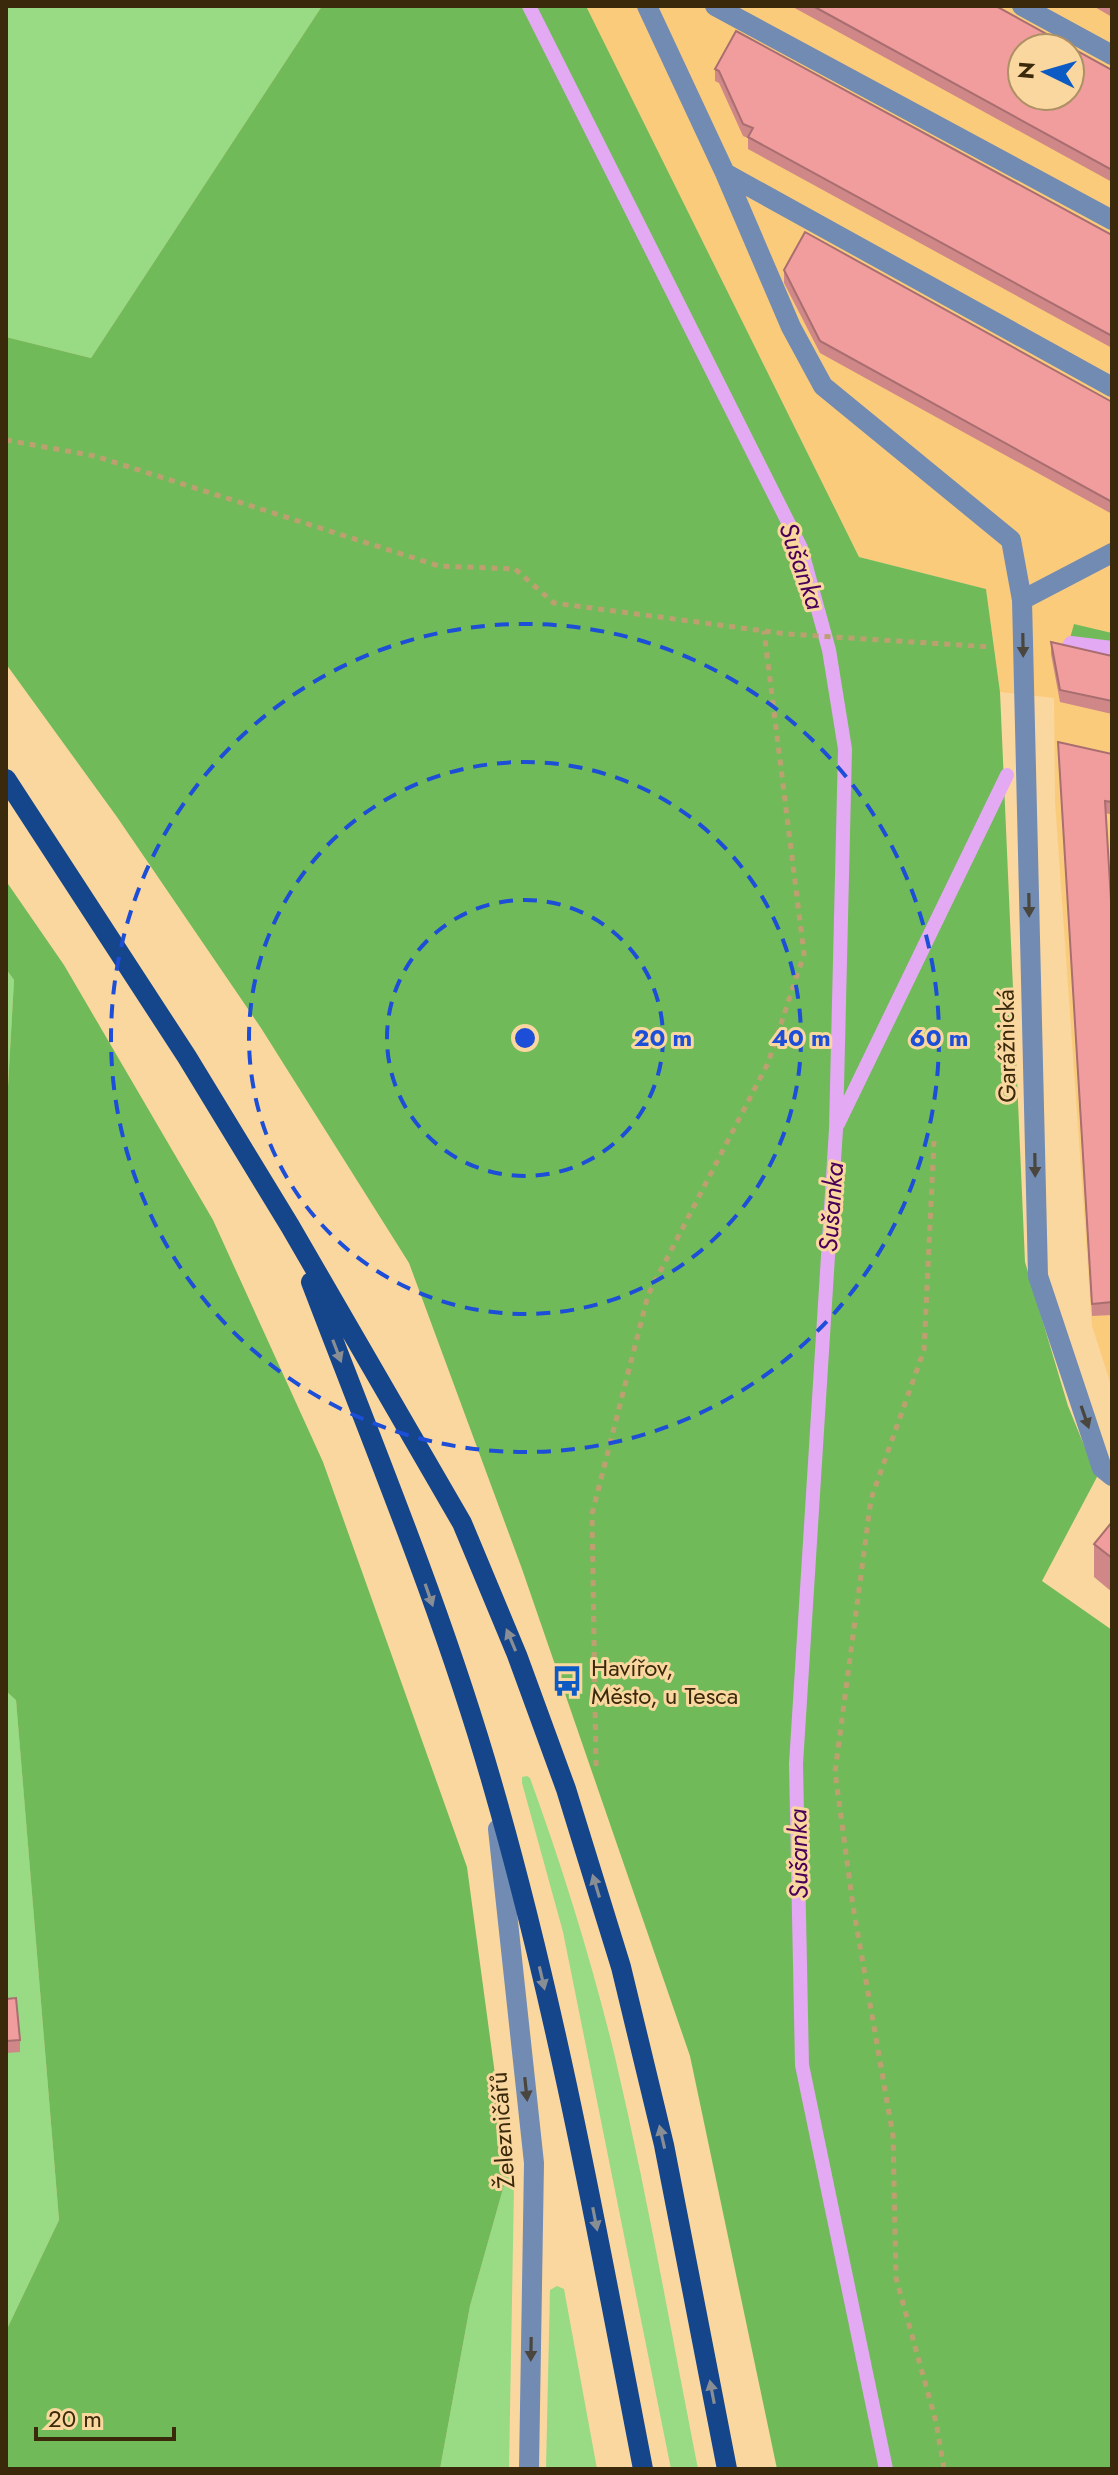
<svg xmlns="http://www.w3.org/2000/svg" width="1118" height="2475" viewBox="0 0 1118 2475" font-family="Jost,sans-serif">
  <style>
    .built { fill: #fbcb7c; fill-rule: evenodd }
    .green { fill: #99da85 }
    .forest { fill: #71ba5a }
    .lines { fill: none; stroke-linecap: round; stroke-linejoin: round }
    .stream { stroke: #e3a9f3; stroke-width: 14 }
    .path { stroke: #bda070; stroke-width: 5; stroke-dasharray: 6 6; stroke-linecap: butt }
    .minor { stroke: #718bb3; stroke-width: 20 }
    .major { stroke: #15458a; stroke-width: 20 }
    .wall { fill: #cf8788 }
    .building { fill: #f19d9e; stroke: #a96e6f; stroke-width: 2; fill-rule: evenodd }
    .oneway { fill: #4a463d }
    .oneway2 { fill: #888e94 }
    .ring { fill: none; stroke: #1d4ed8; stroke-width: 4; stroke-dasharray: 14 10 }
    .labels { text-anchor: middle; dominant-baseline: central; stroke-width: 6; stroke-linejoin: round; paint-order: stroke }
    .street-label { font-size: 24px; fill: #3a290b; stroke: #fad79f }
    .poi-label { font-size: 24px; fill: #3a290b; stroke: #fad79f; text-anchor: start }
    .water-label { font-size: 26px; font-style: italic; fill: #490059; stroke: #fad79f }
    .centre { fill: #1d4ed8; stroke: #fad79f; stroke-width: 4 }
    .ring-label { font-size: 24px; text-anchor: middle; font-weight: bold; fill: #1d4ed8; stroke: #fad79f; stroke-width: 6; stroke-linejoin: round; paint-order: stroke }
  </style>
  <rect width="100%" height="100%" fill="#fad79f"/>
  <!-- built -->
  <path class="built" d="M 586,6 L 1112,6 L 1112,633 L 1074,624 L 1112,662 L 1112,1388 L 1092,1326 L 1055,802 L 1054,698 L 1000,692 L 986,589 L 859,557 ZM 1022,48 L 1070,48 L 1070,96 L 1022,96 Z"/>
  <!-- green -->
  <path class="green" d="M 6,6 L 322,6 L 91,358 L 6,337 Z
    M 6,969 L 14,980 L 6,1122 Z
    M 6,1691 L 16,1699 L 59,2220 L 6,2331 Z
    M 527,1776 L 530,1778 C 563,1869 592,1962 615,2057 C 647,2193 671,2332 698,2469 L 671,2469 L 563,1932 L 522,1783 L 522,1777 Z
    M 508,2171 L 514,2186 L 509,2469 L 440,2469 L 470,2306 Z
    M 557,2286 L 564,2289 L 597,2469 L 546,2469 L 550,2290 Z"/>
  <!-- forest -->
  <path class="forest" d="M 322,6 L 586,6 L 859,557 L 986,589 L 1000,692 L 1025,1262 L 1068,1406 L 1097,1477 L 1042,1581 L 1112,1630 L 1112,2469 L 777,2469 L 690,2056 L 522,1569 L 409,1263 L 261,1028 L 117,817 L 6,664 L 6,337 L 91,358 Z
    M 1074,624 L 1112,633 L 1112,658 L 1067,649 Z
    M 6,881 L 64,965 L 213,1220 L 323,1462 L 467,1867 L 508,2171 L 470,2306 L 440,2469 L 6,2469 L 6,2331 L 59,2220 L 16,1700 L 6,1691 L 6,1122 L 14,980 L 6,969 Z"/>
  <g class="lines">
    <!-- stream -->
    <path class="stream" d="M 529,6 L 801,548 L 829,650 L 845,749 L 836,1129 L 796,1764 L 802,2065 L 886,2469
      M 1067,649 L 1071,643 L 1112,648
      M 838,1124 L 1007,775"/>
    <!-- path -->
    <path class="path" d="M 6,440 L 95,456 L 439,566 L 515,569 L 554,603 L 787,634 L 992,647
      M 934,1141 L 924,1350 L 871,1499 L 835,1772 L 853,1906 L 893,2136 L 896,2278 L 936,2422 L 944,2469
      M 596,1766 L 592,1514 L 648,1295 L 768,1063 L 804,954 L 764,631"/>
    <!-- minor -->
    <path class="minor" d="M 647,6 L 725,173 L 791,327 L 823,386 L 1011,540 L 1022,600 L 1038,1276 L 1102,1468 L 1112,1476
      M 715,6 L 1112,220
      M 1022,6 L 1112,55
      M 725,173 L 1112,387
      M 1022,600 L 1112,553
      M 498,1829 L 534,2163 L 529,2469"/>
    <!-- major -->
    <path class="major" d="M 6,779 L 187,1057 L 290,1226 L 462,1523 L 517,1655 L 566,1789 L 621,1967 L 664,2145 L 727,2469
      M 311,1282 C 375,1450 445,1617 494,1790 C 558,2013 599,2242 643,2469"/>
  </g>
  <!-- wall -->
  <path class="wall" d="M 791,6 L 996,6 L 1112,70 L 1112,182 Z
    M 1093,6 L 1112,6 L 1112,17 Z
    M 715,69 L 1112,235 L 1112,348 L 748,149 L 748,138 L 743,136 L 719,83 L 715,81 Z
    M 784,270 L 1112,402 L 1112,514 L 820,353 L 784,283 Z
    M 1051,642 L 1112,656 L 1112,714 L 1060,702 L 1051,654 Z
    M 1058,742 L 1112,754 L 1112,815 L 1106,813 L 1112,917 L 1112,1315 L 1092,1316 Z
    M 1112,1522 L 1112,1592 L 1094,1577 L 1094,1544 Z
    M 6,1999 L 20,2040 L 20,2052 L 6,2053 Z"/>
  <!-- building -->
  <path class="building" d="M 813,6 L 996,6 L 1112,70 L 1112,170 ZM 1022,48 L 1070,48 L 1070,96 L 1022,96 Z
    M 736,31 L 1112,235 L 1112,336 L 748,137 L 753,128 L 743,124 L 719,71 L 715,69 Z
    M 805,232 L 1112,402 L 1112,502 L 820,341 L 784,270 Z
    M 1051,642 L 1112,656 L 1112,701 L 1060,690 Z
    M 1058,742 L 1112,754 L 1112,802 L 1105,801 L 1112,917 L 1112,1302 L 1092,1304 Z
    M 1112,1522 L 1112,1558 L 1094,1544 Z
    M 16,1998 L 20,2040 L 6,2041 L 6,1999 Z"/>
  <!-- one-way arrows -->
  <defs><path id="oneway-solid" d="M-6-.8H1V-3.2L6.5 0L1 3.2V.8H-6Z" transform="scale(2)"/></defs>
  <g class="oneway">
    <use href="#oneway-solid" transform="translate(1023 645) rotate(89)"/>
    <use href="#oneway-solid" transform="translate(1029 905) rotate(89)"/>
    <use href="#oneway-solid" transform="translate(1035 1165) rotate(89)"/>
    <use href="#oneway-solid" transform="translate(1085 1417) rotate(71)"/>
    <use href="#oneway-solid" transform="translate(526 2089) rotate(84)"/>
    <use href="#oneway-solid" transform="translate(531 2349) rotate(91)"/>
  </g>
  <g class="oneway2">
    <use href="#oneway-solid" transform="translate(337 1351) rotate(69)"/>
    <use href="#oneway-solid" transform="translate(429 1595) rotate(71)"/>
    <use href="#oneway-solid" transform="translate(511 1640) rotate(-113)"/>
    <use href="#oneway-solid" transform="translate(596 1886) rotate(-107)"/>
    <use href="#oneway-solid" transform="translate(542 1978) rotate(77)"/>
    <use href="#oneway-solid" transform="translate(662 2137) rotate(-103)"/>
    <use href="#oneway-solid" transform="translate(595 2219) rotate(79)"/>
    <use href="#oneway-solid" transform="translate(712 2392) rotate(-101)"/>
  </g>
  <!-- distance rings -->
  <g class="ring">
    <circle cx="525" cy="1038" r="138"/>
    <circle cx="525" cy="1038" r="276"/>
    <circle cx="525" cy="1038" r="414"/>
  </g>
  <!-- icons -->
  <defs>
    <symbol id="bus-bare" viewBox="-9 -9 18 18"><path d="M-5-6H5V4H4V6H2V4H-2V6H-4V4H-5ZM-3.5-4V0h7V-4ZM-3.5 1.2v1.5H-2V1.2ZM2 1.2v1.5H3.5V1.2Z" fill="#0c5bc5" stroke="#fad79f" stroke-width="2.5" paint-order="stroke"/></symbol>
  </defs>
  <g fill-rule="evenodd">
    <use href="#bus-bare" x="545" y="1659" width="44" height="44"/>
  </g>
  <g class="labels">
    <!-- street labels -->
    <g class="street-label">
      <text transform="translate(1006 1046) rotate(-91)">Garážnická</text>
      <text transform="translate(502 2130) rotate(-94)">Železničářů</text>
    </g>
    <!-- poi labels -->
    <g class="poi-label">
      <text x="591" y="1667">Havířov,<tspan x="591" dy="28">Město, u Tesca</tspan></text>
    </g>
    <!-- water labels -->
    <g class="water-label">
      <text transform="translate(802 566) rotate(71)">Sušanka</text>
      <text transform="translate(831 1207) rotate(-86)">Sušanka</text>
      <text transform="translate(798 1854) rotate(-91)">Sušanka</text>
    </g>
  </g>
  <circle cx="525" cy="1038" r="12" class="centre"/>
  <g class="ring-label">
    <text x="663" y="1046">20 m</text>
    <text x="801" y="1046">40 m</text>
    <text x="939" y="1046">60 m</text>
  </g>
  <!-- border -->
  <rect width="1118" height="2475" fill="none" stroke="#3a290b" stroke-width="16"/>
  <!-- north arrow -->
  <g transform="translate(1046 72) rotate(275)"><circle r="38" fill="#fad79f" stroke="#ad9164" stroke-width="2"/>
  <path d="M0-6L14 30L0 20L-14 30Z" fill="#0c5bc5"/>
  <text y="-12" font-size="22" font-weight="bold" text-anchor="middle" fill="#3a290b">N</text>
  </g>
  <!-- scale -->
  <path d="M36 2427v12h138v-12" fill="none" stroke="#3a290b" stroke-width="4"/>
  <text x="48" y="2427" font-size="24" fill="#3a290b" stroke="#fad79f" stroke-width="6" paint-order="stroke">20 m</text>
</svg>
